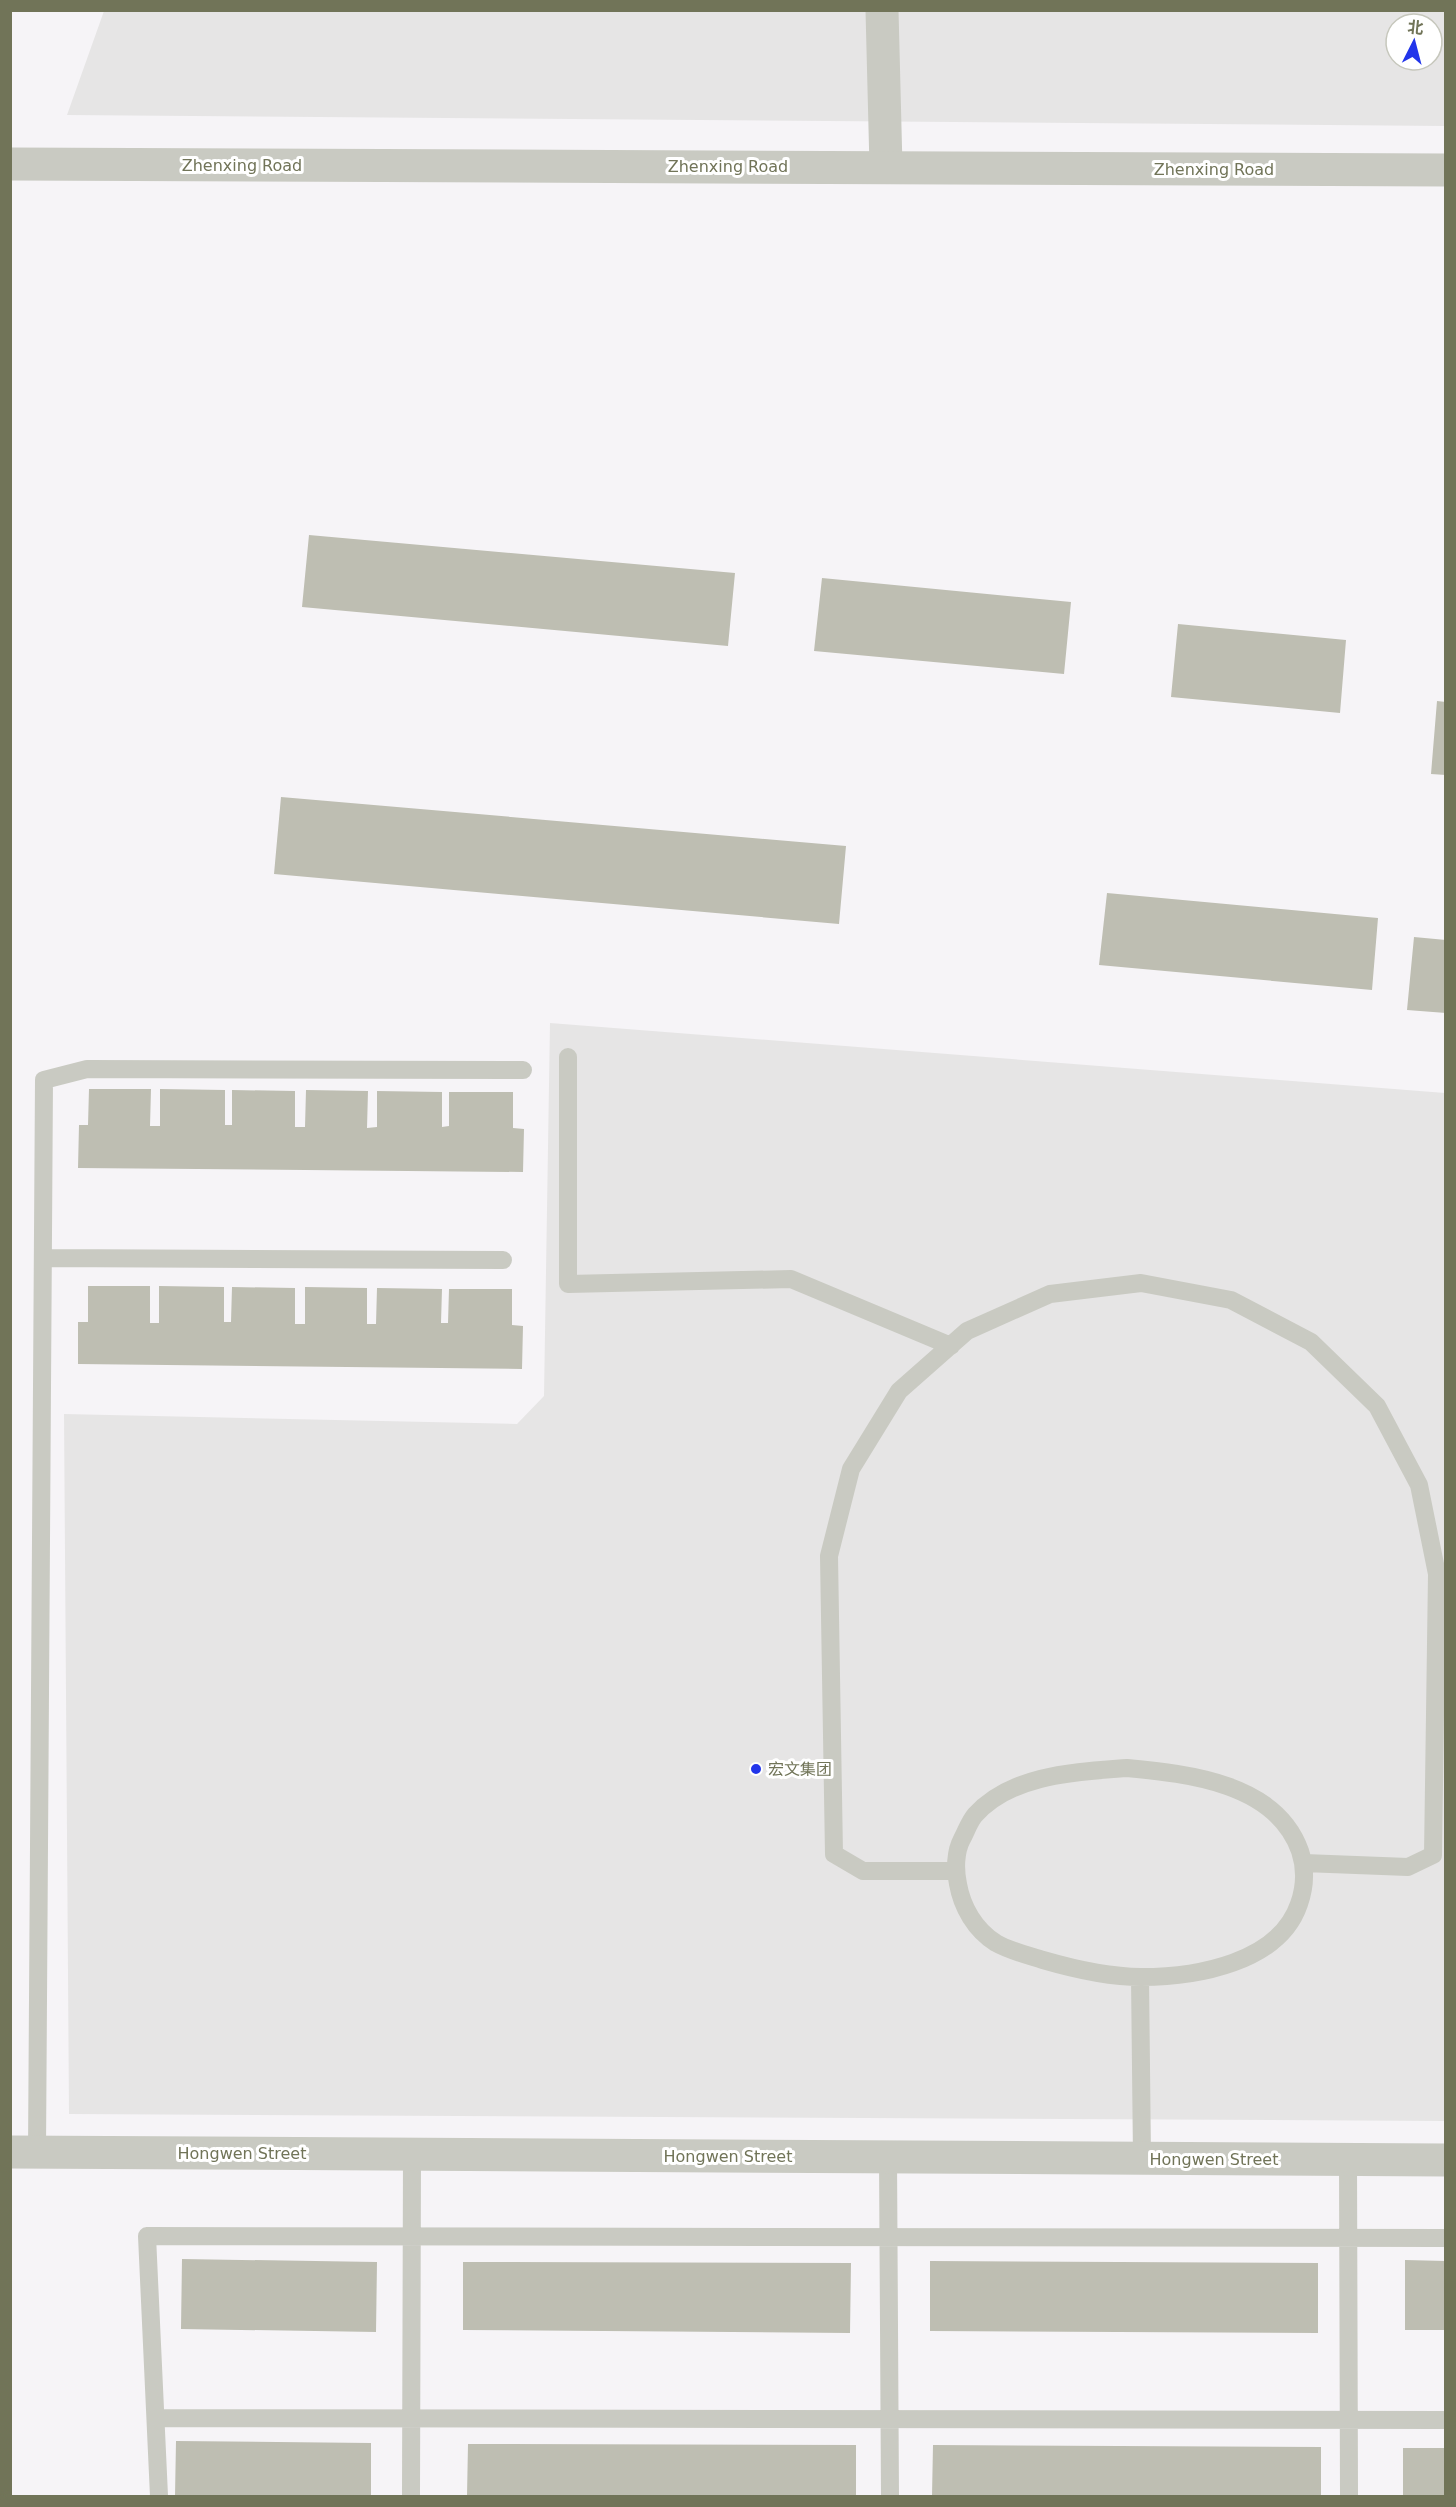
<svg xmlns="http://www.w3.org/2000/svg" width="1456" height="2507" viewBox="0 0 1456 2507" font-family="'DejaVu Sans','Noto Sans SC',sans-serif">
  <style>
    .built { fill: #e6e5e5; fill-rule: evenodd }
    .building { fill: #bebeb2 }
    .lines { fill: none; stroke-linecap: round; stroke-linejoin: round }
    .service { stroke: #c9cac2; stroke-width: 18 }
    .minor { stroke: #c9cac2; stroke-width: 33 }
    .tertiary { stroke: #c9cac2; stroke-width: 33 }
    .poi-dot { fill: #2235ea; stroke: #fff; stroke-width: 2 }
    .labels { text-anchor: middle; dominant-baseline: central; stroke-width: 6; stroke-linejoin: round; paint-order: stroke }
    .street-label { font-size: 16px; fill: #717458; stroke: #fff }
    .poi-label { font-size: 16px; fill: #717458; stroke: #fff; text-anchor: start }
  </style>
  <rect width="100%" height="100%" fill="#f6f4f7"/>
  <!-- built -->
  <path class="built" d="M 104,11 L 1445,11 L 1445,126 L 67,115 ZM 1396,24 L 1432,24 L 1432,60 L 1396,60 Z
    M 550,1023 L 1445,1093 L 1445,2121 L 69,2114 L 64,1414 L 517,1424 L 544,1396 Z"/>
  <!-- building -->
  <path class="building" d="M 309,535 L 735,573 L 728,646 L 302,607 Z
    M 822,578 L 1071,602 L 1064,674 L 814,651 Z
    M 1178,624 L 1346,640 L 1340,713 L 1171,697 Z
    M 1437,701 L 1446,702 L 1446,775 L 1431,774 Z
    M 281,797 L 846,846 L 839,924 L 274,874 Z
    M 1107,893 L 1378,918 L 1372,990 L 1099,965 Z
    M 1414,937 L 1446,940 L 1446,1013 L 1407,1010 Z
    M 89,1089 L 151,1089 L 150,1126 L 160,1126 L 160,1089 L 225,1090 L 225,1125 L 232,1125 L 232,1090 L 295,1091 L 295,1127 L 305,1127 L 306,1090 L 368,1091 L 367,1128 L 377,1127 L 377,1091 L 442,1092 L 442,1127 L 449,1126 L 449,1092 L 513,1092 L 513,1128 L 524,1129 L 523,1172 L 78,1168 L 79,1125 L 88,1125 Z
    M 88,1286 L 150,1286 L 150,1323 L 159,1323 L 159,1286 L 224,1287 L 224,1322 L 231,1322 L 232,1287 L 295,1288 L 295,1324 L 305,1324 L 305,1287 L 367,1288 L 367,1324 L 376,1324 L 377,1288 L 442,1289 L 441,1323 L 448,1323 L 449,1289 L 512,1289 L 512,1325 L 523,1326 L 522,1369 L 78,1364 L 78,1322 L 88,1322 Z
    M 182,2259 L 377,2262 L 376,2332 L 181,2329 Z
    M 1405,2260 L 1446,2261 L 1446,2330 L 1405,2330 Z
    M 930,2261 L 1318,2263 L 1318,2333 L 930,2331 Z
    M 463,2262 L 851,2263 L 850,2333 L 463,2330 Z
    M 176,2441 L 371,2443 L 371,2496 L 175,2496 Z
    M 468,2444 L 856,2445 L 856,2496 L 467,2496 Z
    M 933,2445 L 1321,2447 L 1321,2496 L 932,2496 Z
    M 1403,2448 L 1446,2448 L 1446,2496 L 1403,2496 Z"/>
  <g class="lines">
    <!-- service -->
    <path class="service" d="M 568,1057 L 568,1284 L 791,1279 L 951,1346
      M 43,1258 L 503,1260
      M 1127,1768 C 1189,1774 1276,1783 1300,1851 C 1306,1869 1305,1887 1299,1904 C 1279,1963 1196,1977 1141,1977 C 1108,1977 1074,1969 1043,1960 C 1027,1955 1010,1951 996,1943 C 975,1930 962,1907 958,1884 C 955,1870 955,1852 962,1839 C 966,1832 969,1822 975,1815 C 1012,1774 1076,1772 1127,1768 Z
      M 955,1871 L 863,1871 L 834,1854 L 829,1556 L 851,1469 L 899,1391 L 967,1331 L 1050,1294 L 1141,1283 L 1231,1300 L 1311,1342 L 1377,1406 L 1419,1485 L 1437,1574 L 1433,1855 L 1408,1867 L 1304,1863
      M 1140,1977 L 1142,2158
      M 37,2152 L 44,1080 L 87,1069 L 523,1070
      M 888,2157 L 890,2496
      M 1348,2160 L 1349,2496
      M 156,2418 L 1446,2420
      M 159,2496 L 147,2236 L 1446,2238
      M 411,2496 L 412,2155"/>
    <!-- minor -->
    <path class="minor" d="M 882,10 L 886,167
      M 10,2152 L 1446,2160"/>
    <!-- tertiary -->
    <path class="tertiary" d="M 10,164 L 1446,170"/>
  </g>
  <!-- markers -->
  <circle class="poi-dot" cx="756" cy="1769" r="6"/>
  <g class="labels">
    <!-- street labels -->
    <g class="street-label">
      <text x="242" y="165">Zhenxing Road</text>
      <text x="728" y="166">Zhenxing Road</text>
      <text x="1214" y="169">Zhenxing Road</text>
      <text x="242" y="2153">Hongwen Street</text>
      <text x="728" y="2156">Hongwen Street</text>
      <text x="1214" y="2159">Hongwen Street</text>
    </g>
    <!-- poi labels -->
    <g class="poi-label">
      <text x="768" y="1769">宏文集团</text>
    </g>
  </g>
  <!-- border -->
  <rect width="1456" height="2507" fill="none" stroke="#717458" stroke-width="24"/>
  <!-- north arrow -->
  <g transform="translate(1414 42) rotate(6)"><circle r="28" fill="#ffffff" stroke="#c6c7bc" stroke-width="1.5"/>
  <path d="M0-4.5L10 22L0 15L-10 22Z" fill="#2235ea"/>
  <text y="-9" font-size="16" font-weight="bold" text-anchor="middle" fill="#717458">北</text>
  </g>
</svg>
